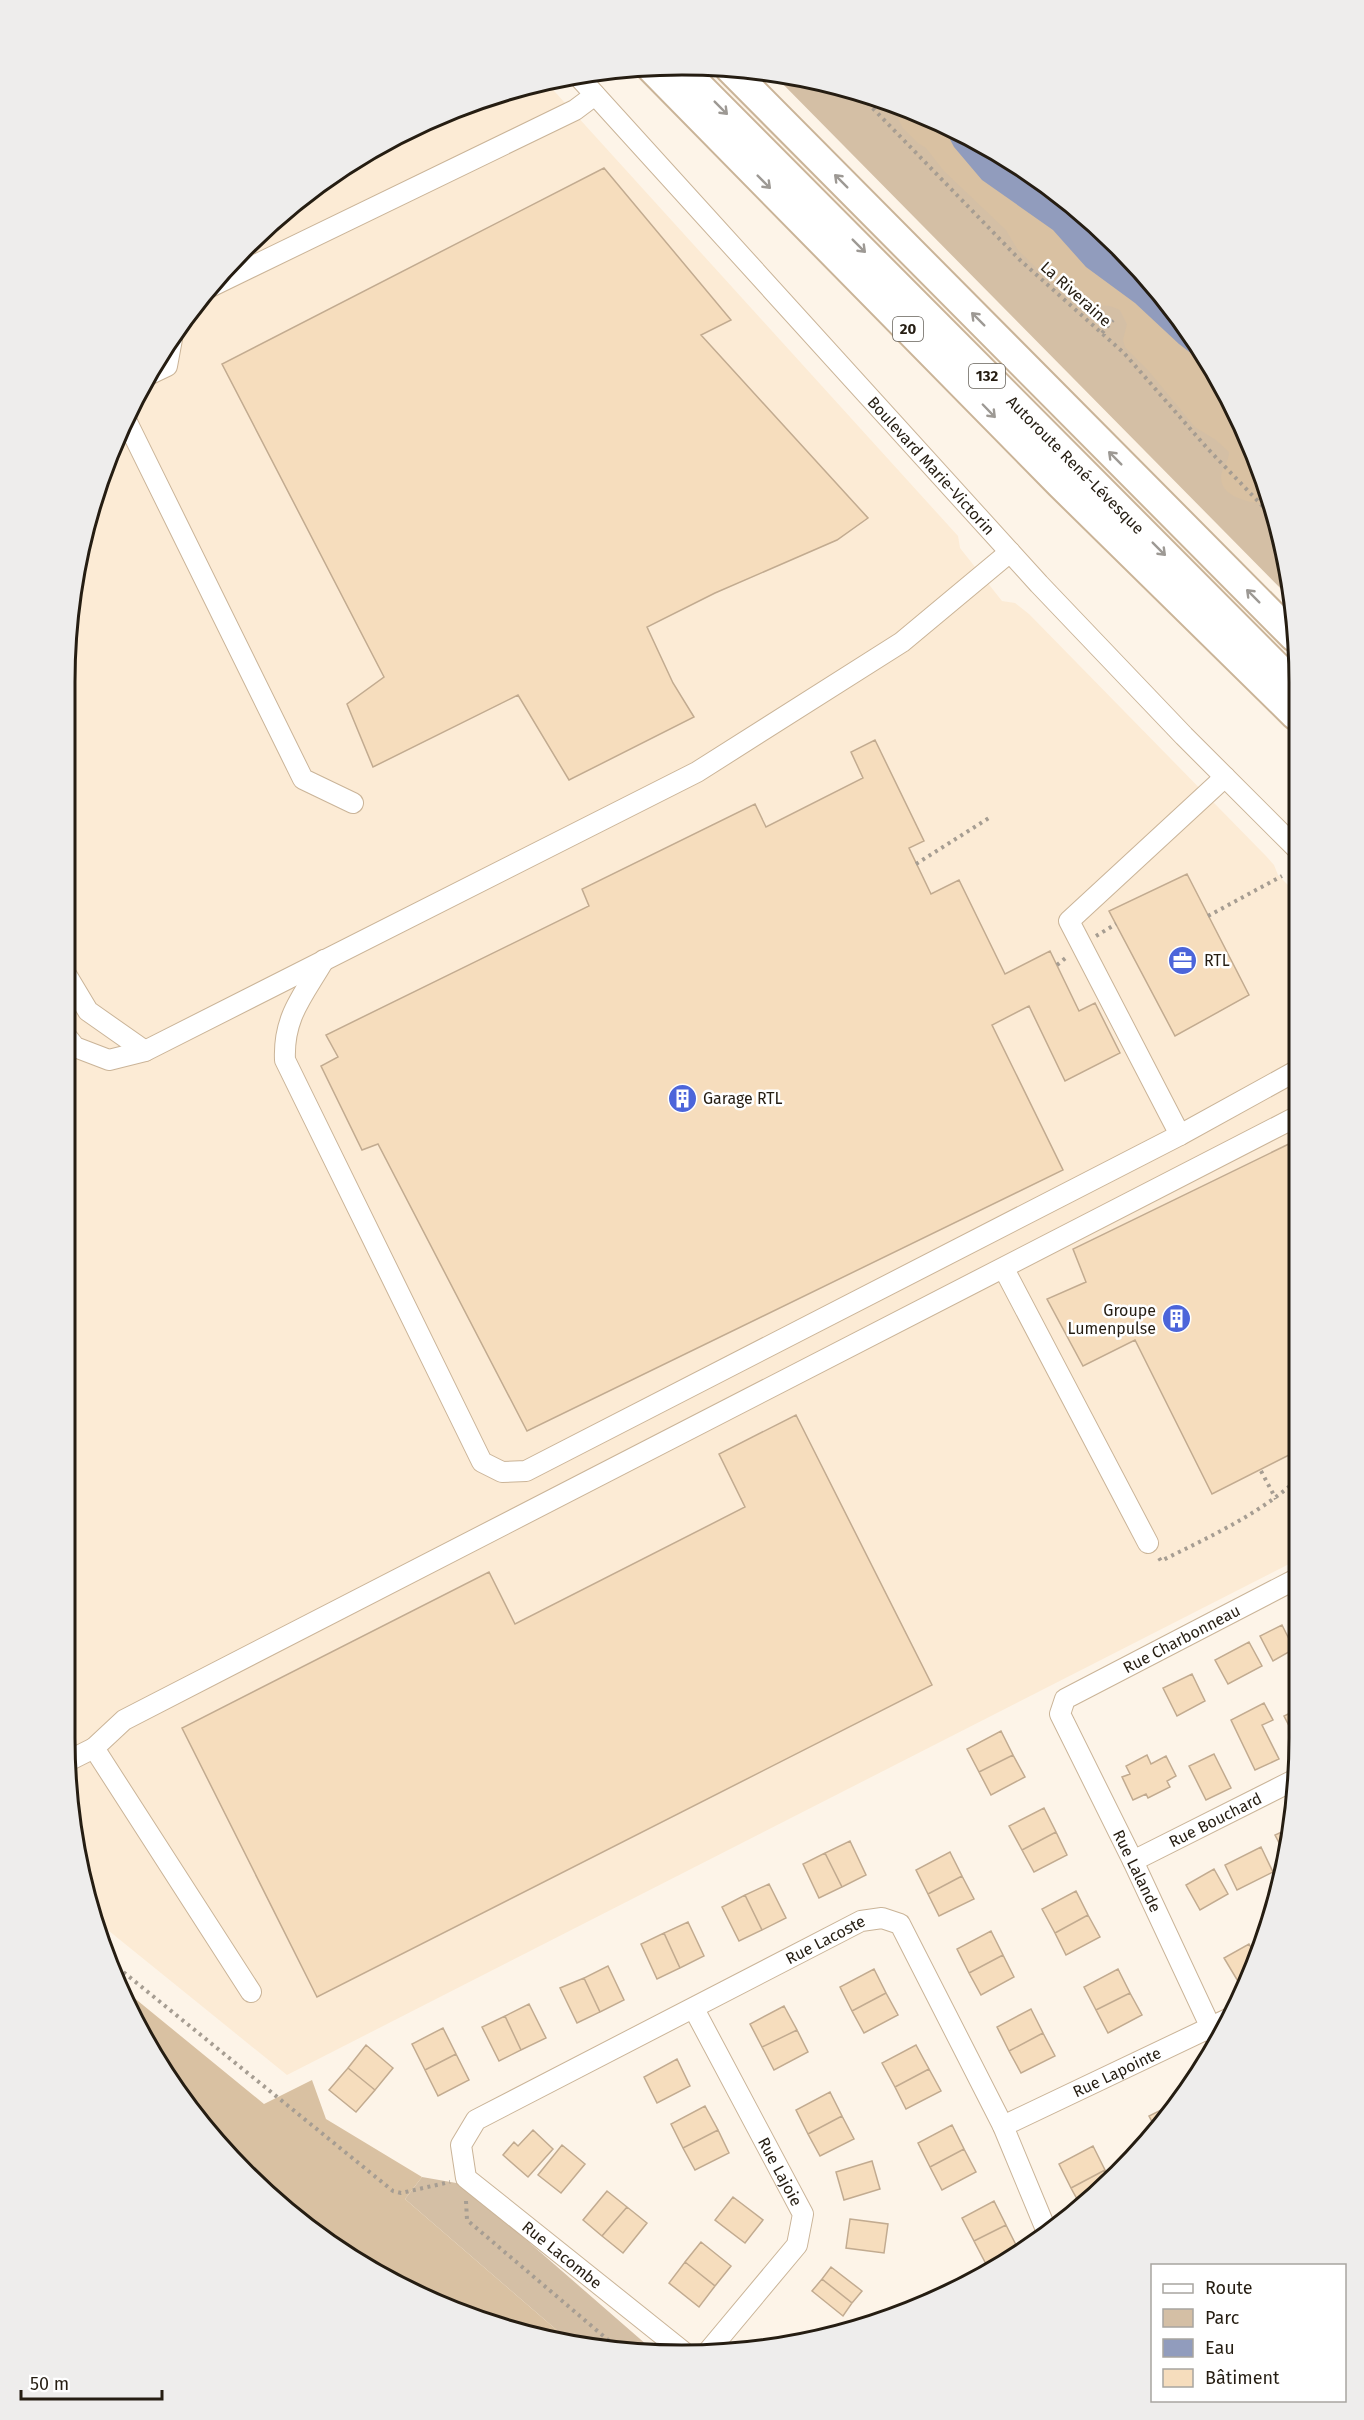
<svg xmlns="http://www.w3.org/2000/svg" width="1364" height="2420" viewBox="0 0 1364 2420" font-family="'Fira Sans',sans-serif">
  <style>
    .built { fill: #fcebd5 }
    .green { fill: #d4bfa5 }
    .forest { fill: #d9c1a2 }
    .water { fill: #919cbd }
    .building { fill: #f6ddbd; stroke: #c2ab90; stroke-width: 1.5 }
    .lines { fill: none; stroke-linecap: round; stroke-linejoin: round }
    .minor-casing { stroke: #cab498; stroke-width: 22 }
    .highway-casing { stroke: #cab498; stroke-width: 32 }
    .path { stroke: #a69d92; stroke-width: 4; stroke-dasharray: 3 4.5; stroke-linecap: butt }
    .minor { stroke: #fff; stroke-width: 20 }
    .highway { stroke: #fff; stroke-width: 28 }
    .oneway { stroke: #9d9994 }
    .labels { text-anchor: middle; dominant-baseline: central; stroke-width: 5; stroke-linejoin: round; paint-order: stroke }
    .shield { fill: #fff; stroke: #666159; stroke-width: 1.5 }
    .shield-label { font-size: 15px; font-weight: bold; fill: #251d12 }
    .street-label { font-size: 16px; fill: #251d12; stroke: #fff }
    .poi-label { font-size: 16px; fill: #251d12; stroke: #fff; text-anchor: start }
    .rim { fill: none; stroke: #251d12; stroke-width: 3 }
  </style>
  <rect width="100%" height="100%" fill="#fdf4e8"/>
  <!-- built -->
  <path class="built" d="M 546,82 L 958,536 L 960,548 L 1002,601 L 1015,603 L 1029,614 L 1266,856 L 1274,865 L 1278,875 L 1295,892 L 1297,1560 L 287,2075 L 93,1918 L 70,1819 L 66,642 L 97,484 L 147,373 L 218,275 L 306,192 L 409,128 L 523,85 Z"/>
  <!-- green -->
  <path class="green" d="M 770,71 L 881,97 L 991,147 L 1118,245 L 1196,339 L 1267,483 L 1294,602 Z
    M 422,2177 L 462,2184 L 655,2352 L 602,2350 L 574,2345 L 405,2199 Z"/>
  <!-- forest -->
  <path class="forest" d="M 890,102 L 943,126 L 954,147 L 982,180 L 1053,230 L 1086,267 L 1135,303 L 1179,344 L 1209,367 L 1267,483 L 1272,505 C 1256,503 1222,500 1221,478 C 1221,468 1229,462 1229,452 L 1216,440 L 1195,427 L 1148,370 L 1125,347 L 1123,340 L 1127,324 L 1120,310 C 1111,306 1101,303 1093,309 L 1086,308 L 1072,297 L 1062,293 L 1018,250 L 1006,230 L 944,171 L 926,148 L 918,143 L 903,128 Z
    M 116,1983 L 264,2104 L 312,2080 L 326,2119 L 422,2177 L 405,2199 L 574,2345 L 522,2334 L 409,2292 L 339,2251 L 246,2175 L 192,2114 L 128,2011 Z"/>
  <!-- water -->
  <path class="water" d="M 943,126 L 991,147 L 1118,245 L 1196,339 L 1209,367 L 1179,344 L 1135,303 L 1086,267 L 1053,230 L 982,180 L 954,147 Z"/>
  <!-- building -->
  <path class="building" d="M 604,168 L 731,320 L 701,335 L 868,518 L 837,540 L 715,593 L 647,627 L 673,683 L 694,717 L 569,780 L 518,695 L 373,767 L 347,704 L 384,677 L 222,364 Z
    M 875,740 L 924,841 L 909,848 L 931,894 L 959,880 L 1005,974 L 1050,951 L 1079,1011 L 1095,1003 L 1120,1053 L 1065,1081 L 1029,1006 L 992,1025 L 1063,1170 L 527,1431 L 378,1144 L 362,1150 L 321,1066 L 338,1057 L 326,1035 L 589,906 L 582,889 L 755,804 L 766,827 L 863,778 L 851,752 Z
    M 1187,874 L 1249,995 L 1175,1036 L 1109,911 Z
    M 1293,1142 L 1296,1145 L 1297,1451 L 1212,1494 L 1135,1340 L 1083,1366 L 1047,1299 L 1086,1282 L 1073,1249 Z
    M 796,1415 L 932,1685 L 317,1997 L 182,1728 L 489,1572 L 515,1624 L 745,1507 L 719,1454 Z
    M 1282,1625 L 1294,1649 L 1273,1661 L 1260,1636 Z
    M 1249,1642 L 1262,1666 L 1228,1684 L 1215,1660 Z
    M 1192,1674 L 1205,1701 L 1177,1716 L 1163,1688 Z
    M 1264,1703 L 1273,1720 L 1262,1725 L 1279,1759 L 1255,1770 L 1231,1720 Z
    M 1298,1709 L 1298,1743 L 1284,1716 Z
    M 1001,1731 L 1013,1755 L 979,1772 L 967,1749 Z
    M 1214,1754 L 1231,1788 L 1206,1800 L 1189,1766 Z
    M 1013,1755 L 1025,1777 L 991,1795 L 979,1772 Z
    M 1147,1755 L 1151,1764 L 1166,1756 L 1176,1776 L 1167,1781 L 1170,1787 L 1148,1798 L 1146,1794 L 1133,1800 L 1122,1777 L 1130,1774 L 1126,1766 Z
    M 1044,1808 L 1056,1832 L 1022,1850 L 1009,1826 Z
    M 1288,1829 L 1284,1852 L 1275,1835 Z
    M 1056,1832 L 1067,1855 L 1034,1872 L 1022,1850 Z
    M 850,1841 L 866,1875 L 842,1887 L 825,1853 Z
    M 1261,1847 L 1273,1872 L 1237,1890 L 1225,1865 Z
    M 950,1852 L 962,1876 L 928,1894 L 916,1870 Z
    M 825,1853 L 842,1887 L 819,1898 L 803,1864 Z
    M 1214,1869 L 1228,1894 L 1200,1910 L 1186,1885 Z
    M 962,1876 L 974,1899 L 939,1916 L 928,1894 Z
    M 769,1884 L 786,1918 L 762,1930 L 745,1895 Z
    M 1076,1891 L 1088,1915 L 1055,1933 L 1042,1909 Z
    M 745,1895 L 762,1930 L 739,1941 L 722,1907 Z
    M 1088,1915 L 1100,1937 L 1066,1955 L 1055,1933 Z
    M 688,1922 L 704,1956 L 680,1968 L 664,1933 Z
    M 991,1931 L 1003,1955 L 969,1973 L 957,1949 Z
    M 664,1933 L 680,1968 L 657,1979 L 641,1944 Z
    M 1249,1944 L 1257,1958 L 1248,1978 L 1239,1983 L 1224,1958 Z
    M 1003,1955 L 1014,1977 L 981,1995 L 969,1973 Z
    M 608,1966 L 624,2000 L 600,2012 L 584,1978 Z
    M 874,1969 L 886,1993 L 852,2011 L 840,1987 Z
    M 1118,1969 L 1130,1993 L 1096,2010 L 1084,1987 Z
    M 584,1978 L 600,2012 L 577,2023 L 560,1988 Z
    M 886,1993 L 898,2015 L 864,2033 L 852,2011 Z
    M 1130,1993 L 1142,2015 L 1108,2033 L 1096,2010 Z
    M 529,2004 L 546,2038 L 521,2050 L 505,2016 Z
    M 784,2006 L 797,2030 L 762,2047 L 750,2024 Z
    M 1031,2009 L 1043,2033 L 1009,2051 L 997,2027 Z
    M 505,2016 L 521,2050 L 499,2061 L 482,2027 Z
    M 443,2028 L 456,2054 L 425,2070 L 412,2044 Z
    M 797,2030 L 808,2052 L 774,2070 L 762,2047 Z
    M 1043,2033 L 1055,2056 L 1021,2073 L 1009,2051 Z
    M 366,2045 L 393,2068 L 375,2090 L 348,2068 Z
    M 916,2045 L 929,2069 L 895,2087 L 882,2063 Z
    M 456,2054 L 469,2080 L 438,2096 L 425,2070 Z
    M 677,2059 L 690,2086 L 657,2103 L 644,2077 Z
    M 348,2068 L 375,2090 L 356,2112 L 329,2090 Z
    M 929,2069 L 941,2091 L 906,2109 L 895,2087 Z
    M 830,2092 L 842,2116 L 808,2134 L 796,2110 Z
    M 1177,2102 L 1157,2131 L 1149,2116 Z
    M 705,2106 L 718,2130 L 683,2148 L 671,2124 Z
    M 842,2116 L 854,2139 L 820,2156 L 808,2134 Z
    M 952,2125 L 964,2149 L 930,2167 L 918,2143 Z
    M 533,2130 L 553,2149 L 528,2177 L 503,2155 L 514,2142 L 518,2146 Z
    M 718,2130 L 729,2153 L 695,2170 L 683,2148 Z
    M 562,2145 L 585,2164 L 561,2193 L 538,2175 Z
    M 1093,2146 L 1105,2170 L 1071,2188 L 1059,2164 Z
    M 964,2149 L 976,2172 L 942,2190 L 930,2167 Z
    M 872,2161 L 880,2189 L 844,2200 L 836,2172 Z
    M 1105,2170 L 1111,2181 L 1082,2208 L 1071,2188 Z
    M 607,2191 L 627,2207 L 602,2236 L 583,2220 Z
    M 733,2197 L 763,2220 L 745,2243 L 715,2220 Z
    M 994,2201 L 1006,2225 L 974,2241 L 962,2218 Z
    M 627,2207 L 647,2223 L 623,2253 L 602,2236 Z
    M 850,2219 L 888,2224 L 884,2253 L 846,2248 Z
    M 1006,2225 L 1017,2247 L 986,2264 L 974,2241 Z
    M 701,2242 L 731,2266 L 715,2286 L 685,2262 Z
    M 685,2262 L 715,2286 L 699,2307 L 669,2283 Z
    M 831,2267 L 862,2291 L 852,2303 L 822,2279 Z
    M 822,2279 L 852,2303 L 843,2316 L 812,2291 Z
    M 924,2294 L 944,2296 L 924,2306 Z
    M 785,2338 L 793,2345 L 778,2347 Z"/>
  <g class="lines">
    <defs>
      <g id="minor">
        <path id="s1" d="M 578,76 L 1039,584 L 1184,736 L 1295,847"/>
        <path d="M 208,288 L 575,110 L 595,95"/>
        <path d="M 146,376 L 167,366 L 172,339"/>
        <path d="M 126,420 L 303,779 L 353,803"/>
        <path d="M 324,960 C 303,996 283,1017 285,1060 L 482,1462 L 502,1472 L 526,1471 L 1180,1135 L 1296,1071"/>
        <path d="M 67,976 L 88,1011 L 145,1051"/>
        <path d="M 67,1037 L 75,1047 L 109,1060 L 145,1051 L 697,772 L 902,642 L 1010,552"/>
        <path d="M 1180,1135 L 1069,921 L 1225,777"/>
        <path d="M 1004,1269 L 1148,1543"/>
        <path d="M 70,1760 L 94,1748"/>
        <path id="s2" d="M 1133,1861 L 1298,1778"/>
        <path d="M 251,1992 L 94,1748 L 124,1720 L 1296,1117"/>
        <path id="s3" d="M 694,2009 L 803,2214 L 797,2245 L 706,2354"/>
        <path id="s4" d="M 1218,2043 L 1133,1861 L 1060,1714 L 1065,1699 L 1298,1578"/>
        <path id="s5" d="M 1003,2126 L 1230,2018"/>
        <path id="s6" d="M 685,2353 L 466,2178 L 461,2145 L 476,2120 L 861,1921 L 882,1918 L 900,1924 L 1003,2126 L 1047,2232"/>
      </g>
      <g id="highway">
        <path d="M 649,66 L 1060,484 L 1295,715"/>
        <path id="s7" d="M 680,67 L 1295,685"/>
        <path d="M 730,69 L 1294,637"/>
      </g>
    </defs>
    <!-- minor casing -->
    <use href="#minor" class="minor-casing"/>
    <!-- highway casing -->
    <use href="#highway" class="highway-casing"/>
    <!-- path -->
    <path class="path" d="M 857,92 L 1020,260 L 1124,353 L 1207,448 L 1275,519
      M 1102,333 L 1113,320
      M 916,864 L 992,816
      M 1208,916 L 1282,876
      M 1096,936 L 1116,924
      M 1057,965 L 1068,956
      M 1261,1471 L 1276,1499
      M 1159,1558 L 1161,1561 C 1209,1537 1256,1516 1297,1480
      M 106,1958 L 393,2191 L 401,2193 L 450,2182
      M 466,2201 L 467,2220 L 621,2351"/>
    <!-- minor -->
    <use href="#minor" class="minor"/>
    <!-- highway -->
    <use href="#highway" class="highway"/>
  </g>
  <!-- one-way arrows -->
  <defs><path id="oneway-shaft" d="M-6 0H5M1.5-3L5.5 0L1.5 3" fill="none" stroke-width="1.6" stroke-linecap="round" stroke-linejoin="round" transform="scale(1.5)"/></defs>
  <g class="oneway">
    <use href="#oneway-shaft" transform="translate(721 108) rotate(45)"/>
    <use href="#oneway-shaft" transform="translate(841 181) rotate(-135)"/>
    <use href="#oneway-shaft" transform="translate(764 182) rotate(45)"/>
    <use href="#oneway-shaft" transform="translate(859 246) rotate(45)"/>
    <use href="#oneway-shaft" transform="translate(978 319) rotate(-135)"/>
    <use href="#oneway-shaft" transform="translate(989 411) rotate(46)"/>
    <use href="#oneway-shaft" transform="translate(1115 458) rotate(-135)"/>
    <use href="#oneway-shaft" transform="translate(1159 549) rotate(45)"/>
    <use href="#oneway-shaft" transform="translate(1253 596) rotate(-135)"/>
  </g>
  <!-- icons -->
  <defs>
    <symbol id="office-disc" viewBox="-11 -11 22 22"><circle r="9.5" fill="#4c65da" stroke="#fff"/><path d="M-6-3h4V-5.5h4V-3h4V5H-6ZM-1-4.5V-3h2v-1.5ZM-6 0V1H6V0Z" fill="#fff"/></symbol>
    <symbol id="building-disc" viewBox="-11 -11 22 22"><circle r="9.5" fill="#4c65da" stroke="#fff"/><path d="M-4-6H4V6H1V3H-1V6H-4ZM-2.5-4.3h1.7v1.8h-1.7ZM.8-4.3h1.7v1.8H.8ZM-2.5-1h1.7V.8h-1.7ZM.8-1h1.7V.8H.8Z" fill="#fff"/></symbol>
  </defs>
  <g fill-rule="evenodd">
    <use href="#office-disc" x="1166" y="944" width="33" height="33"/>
    <use href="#building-disc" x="666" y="1082" width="33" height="33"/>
    <use href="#building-disc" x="1160" y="1302" width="33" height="33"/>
  </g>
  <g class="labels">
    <!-- shield labels -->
    <g class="shield">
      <rect x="893" y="317" width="30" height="24" rx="4.5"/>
      <rect x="969" y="364" width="36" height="24" rx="4.5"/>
    </g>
    <g class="shield-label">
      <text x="908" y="329">20</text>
      <text x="987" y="376">132</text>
    </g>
    <!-- street labels -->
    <g class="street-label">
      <text transform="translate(1076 294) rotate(42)">La Riveraine</text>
      <text stroke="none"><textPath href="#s7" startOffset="561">Autoroute René-Lévesque</textPath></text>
      <text stroke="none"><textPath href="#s1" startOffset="526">Boulevard Marie-Victorin</textPath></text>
      <text stroke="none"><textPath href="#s4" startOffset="512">Rue Charbonneau</textPath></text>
      <text stroke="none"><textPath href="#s2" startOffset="92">Rue Bouchard</textPath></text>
      <text transform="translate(1137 1871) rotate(64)">Rue Lalande</text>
      <text stroke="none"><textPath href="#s6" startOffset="736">Rue Lacoste</textPath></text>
      <text stroke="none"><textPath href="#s5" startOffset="126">Rue Lapointe</textPath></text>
      <text stroke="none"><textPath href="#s3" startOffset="184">Rue Lajoie</textPath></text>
      <text transform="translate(562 2255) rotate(39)">Rue Lacombe</text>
    </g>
    <!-- poi labels -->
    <g class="poi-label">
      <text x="1204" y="960">RTL</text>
      <text x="703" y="1098">Garage RTL</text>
      <text x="1156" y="1310" text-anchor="end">Groupe<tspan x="1156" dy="18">Lumenpulse</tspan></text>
    </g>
  </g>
  <!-- crop -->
  <path d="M0 0H1364V2420H0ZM682 75H682A607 607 0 0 1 1289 682V1738A607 607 0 0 1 682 2345H682A607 607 0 0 1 75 1738V682A607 607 0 0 1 682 75Z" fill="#eeedec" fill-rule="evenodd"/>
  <path class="rim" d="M682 75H682A607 607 0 0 1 1289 682V1738A607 607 0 0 1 682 2345H682A607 607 0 0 1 75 1738V682A607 607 0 0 1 682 75Z"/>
  <!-- legend -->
  <rect x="1151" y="2264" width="195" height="138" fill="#ffffff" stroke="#a8a5a0" stroke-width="1.5"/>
  <rect x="1163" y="2284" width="30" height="9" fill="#ffffff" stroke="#a8a5a0" stroke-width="1.5"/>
  <text x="1205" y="2294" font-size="18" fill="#251d12">Route</text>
  <rect x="1163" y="2309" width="30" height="18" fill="#d4bfa5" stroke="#a8a5a0" stroke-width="1.5"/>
  <text x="1205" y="2324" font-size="18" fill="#251d12">Parc</text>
  <rect x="1163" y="2339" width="30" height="18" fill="#919cbd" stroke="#a8a5a0" stroke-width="1.5"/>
  <text x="1205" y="2354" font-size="18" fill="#251d12">Eau</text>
  <rect x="1163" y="2369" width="30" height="18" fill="#f6ddbd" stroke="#a8a5a0" stroke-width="1.5"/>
  <text x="1205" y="2384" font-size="18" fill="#251d12">Bâtiment</text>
  <!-- scale -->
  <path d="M21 2390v9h141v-9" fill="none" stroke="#251d12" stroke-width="3"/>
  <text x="30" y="2390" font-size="18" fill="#251d12" stroke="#ffffff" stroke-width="4.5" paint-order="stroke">50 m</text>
</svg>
